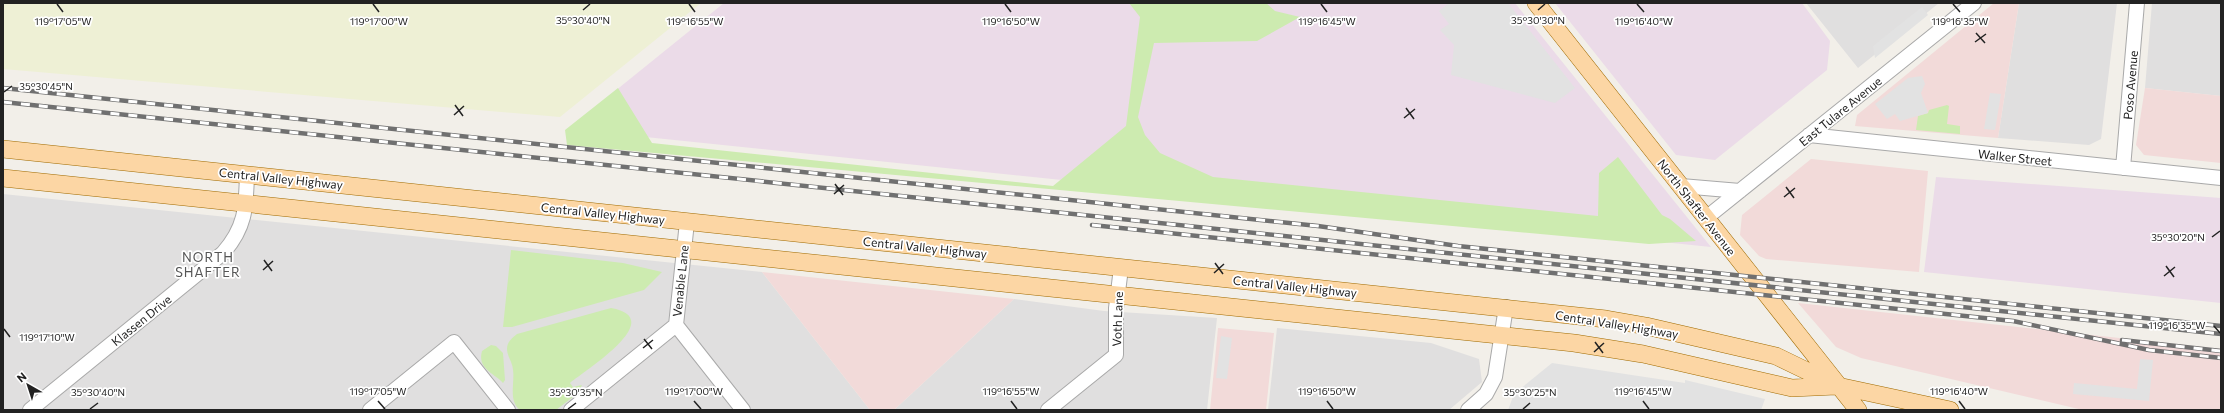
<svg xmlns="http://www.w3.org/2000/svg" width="2224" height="413" viewBox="0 0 2224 413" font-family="Commissioner,sans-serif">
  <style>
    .residential { fill: #e0dfdf }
    .commercial { fill: #f2dad9 }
    .industrial { fill: #ebdbe8 }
    .farmland { fill: #eef0d5 }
    .grass { fill: #cdebb0 }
    .parking { fill: #e2e2e2 }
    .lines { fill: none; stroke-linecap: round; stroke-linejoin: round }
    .minor-casing { stroke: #a9a9a9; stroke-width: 16 }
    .major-casing { stroke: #a06b00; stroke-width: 18 }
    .minor { stroke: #fff; stroke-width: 14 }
    .major { stroke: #fcd6a4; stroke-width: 17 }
    .rail-casing { stroke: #707070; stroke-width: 4.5 }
    .rail { stroke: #fff; stroke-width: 3; stroke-dasharray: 9; stroke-linecap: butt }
    .ticks { fill: none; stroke: #222; stroke-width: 1.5 }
    .labels { text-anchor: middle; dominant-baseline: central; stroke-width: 3.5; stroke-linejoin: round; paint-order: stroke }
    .street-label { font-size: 12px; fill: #222; stroke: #fff }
    .neighbourhood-label { font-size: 13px; letter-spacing: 1px; fill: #555; stroke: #fff }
    .ticks-label { font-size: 10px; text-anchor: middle; fill: #222; stroke: #fff; stroke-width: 3.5; stroke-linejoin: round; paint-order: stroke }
  </style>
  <rect width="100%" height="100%" fill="#f2efe9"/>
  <!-- residential -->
  <path class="residential" d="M 1806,3 L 1939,3 L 1858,68 Z
    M 2019,3 L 2117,3 L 2101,139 L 2089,145 L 1998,138 Z
    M 2152,3 L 2221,3 L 2221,96 L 2145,88 Z
    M 3,194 L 762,272 L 870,410 L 3,410 Z
    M 1014,299 L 1104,311 L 1217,318 L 1207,410 L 894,410 Z
    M 1277,328 L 1431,343 L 1479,359 L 1482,382 L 1449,410 L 1268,410 Z"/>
  <!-- commercial -->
  <path class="commercial" d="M 1994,3 L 2019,3 L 1998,138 L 1855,126 L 1857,115 Z
    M 2145,88 L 2221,96 L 2221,163 L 2144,155 L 2136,145 Z
    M 1811,159 L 1928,171 L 1919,272 L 1766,259 L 1759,256 L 1740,235 L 1742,215 Z
    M 762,272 L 1014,299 L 894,410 L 870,410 Z
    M 1798,303 L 2221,349 L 2221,410 L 2083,410 L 1861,358 L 1836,347 Z
    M 1218,328 L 1274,333 L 1266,410 L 1210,410 Z"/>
  <!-- industrial -->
  <path class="industrial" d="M 724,3 L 1515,3 L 1711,247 L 568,129 Z
    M 1555,3 L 1802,3 L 1830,41 L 1827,70 L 1715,160 L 1676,155 Z
    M 1936,177 L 2221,198 L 2221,303 L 1924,272 Z"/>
  <!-- farmland -->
  <path class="farmland" d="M 3,3 L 701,3 L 560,117 L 3,69 Z"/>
  <!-- grass -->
  <path class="grass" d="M 1129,3 L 1266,3 L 1275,11 L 1300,17 L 1257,41 L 1154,43 L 1138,117 L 1145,135 L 1160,153 L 1213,177 L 1598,216 L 1599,173 L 1618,157 L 1662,215 L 1670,219 L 1696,241 L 1649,244 L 567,145 L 565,130 L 618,88 L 652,143 L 1053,186 L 1126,126 L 1140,17 Z
    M 1947,105 L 1949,106 L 1947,124 L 1960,126 L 1960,134 L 1916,130 L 1918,116 L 1928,113 L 1929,110 Z
    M 511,250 L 623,263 L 662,272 L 644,290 L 512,327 L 503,327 Z
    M 611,308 C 669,318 586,370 570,383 L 573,387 L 582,385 L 578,393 L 556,410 L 520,410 C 508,401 515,383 513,370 C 513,363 507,356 507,349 C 507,342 512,338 517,334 Z
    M 491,345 L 496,346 L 503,353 L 505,380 L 503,383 C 494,373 477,369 482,351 Z"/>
  <!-- parking -->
  <path class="parking" d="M 1449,3 L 1508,3 L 1575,88 L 1555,103 L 1451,75 L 1454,45 L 1440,30 L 1449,24 L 1439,11 Z
    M 1922,7 L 1928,15 L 1875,58 L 1873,46 Z
    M 1922,76 L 1925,84 L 1921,93 L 1928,113 L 1900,121 L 1895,114 L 1887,119 L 1875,104 L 1908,78 Z
    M 1990,93 L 2001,94 L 1995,130 L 1984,129 Z
    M 1221,336 L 1232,338 L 1227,379 L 1216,378 Z
    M 2140,359 L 2153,360 L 2149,401 L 2073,394 L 2074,383 L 2137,389 Z
    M 1552,363 L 1685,383 L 1685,380 L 1765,399 L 1761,410 L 1508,410 L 1514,394 Z"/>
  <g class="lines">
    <defs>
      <path id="minor" d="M 1809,135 L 2221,178
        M 2123,168 L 2137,3
        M 1681,186 L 1740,191
        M 1706,218 L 1974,3
        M 676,325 L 743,410
        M 30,410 L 223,253 C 246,227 246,207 247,174
        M 370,410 L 454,342 L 508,410
        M 571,410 L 676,325 L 687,222
        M 1048,410 L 1116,355 L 1116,308 L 1121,268
        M 1468,410 L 1486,394 L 1495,377 L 1506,307"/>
      <path id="major" d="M 1536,3 L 1858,410
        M 3,149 L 1606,319 L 1646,326 L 1776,356 L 1838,386 L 1950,410
        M 3,178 L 1574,343 L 1643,354 L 1792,388 L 1836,386"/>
    </defs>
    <!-- minor casing -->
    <use href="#minor" class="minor-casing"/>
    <!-- major casing -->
    <use href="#major" class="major-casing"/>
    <!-- minor -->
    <use href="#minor" class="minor"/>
    <!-- major -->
    <use href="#major" class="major"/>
    <defs>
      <path id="rail" d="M 3,88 L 1318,226 L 1458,246 L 2221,326
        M 3,102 L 2221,334
        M 1092,225 L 2013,321 L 2149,350 L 2221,358
        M 2122,340 L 2221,351"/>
    </defs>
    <!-- rail casing -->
    <use href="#rail" class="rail-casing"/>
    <!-- rail -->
    <use href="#rail" class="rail"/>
  </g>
  <!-- ticks -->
  <path class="ticks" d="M 57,4 L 63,12M 373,4 L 379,12M 689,4 L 695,12M 1005,4 L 1011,12M 1321,4 L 1327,12M 1637,4 L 1644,12M 1953,4 L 1960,12M 583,10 L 590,4M 1538,10 L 1545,4M 1976,33 L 1985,43M 1975,42 L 1986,34M 4,92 L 12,86M 455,105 L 463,116M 1406,108 L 1414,119M 454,115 L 464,106M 1404,118 L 1415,109M 835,184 L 843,195M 1786,187 L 1794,198M 834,194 L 844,185M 1784,197 L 1795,188M 2212,237 L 2220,231M 264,260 L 272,271M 1215,263 L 1223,274M 2166,266 L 2174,277M 263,270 L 273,261M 1214,273 L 1224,264M 2164,276 L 2175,267M 2214,326 L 2220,333M 4,329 L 10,337M 644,339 L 652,349M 1595,342 L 1603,353M 643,348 L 653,340M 1594,352 L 1604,343M 378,401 L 385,409M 694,401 L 701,409M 1011,401 L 1017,409M 1327,401 L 1333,409M 1643,401 L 1649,409M 1959,401 L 1965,409M 90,409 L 98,403M 568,409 L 576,403M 1523,409 L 1530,403"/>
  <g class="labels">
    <!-- street labels -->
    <g class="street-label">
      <text transform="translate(2130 85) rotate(-85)">Poso Avenue</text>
      <text transform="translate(1840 111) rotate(-39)">East Tulare Avenue</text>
      <text transform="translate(2015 157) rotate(6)">Walker Street</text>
      <text transform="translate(281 178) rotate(6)">Central Valley Highway</text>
      <text transform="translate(1697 207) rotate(52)">North Shafter Avenue</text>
      <text transform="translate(603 213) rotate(6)">Central Valley Highway</text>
      <text transform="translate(925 247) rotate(6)">Central Valley Highway</text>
      <text transform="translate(680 281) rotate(-84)">Venable Lane</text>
      <text transform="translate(1295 286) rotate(6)">Central Valley Highway</text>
      <text transform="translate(1117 319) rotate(-88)">Voth Lane</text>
      <text transform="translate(141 320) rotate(-39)">Klassen Drive</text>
      <text transform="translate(1617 324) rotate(9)">Central Valley Highway</text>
    </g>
    <!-- neighbourhood labels -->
    <g class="neighbourhood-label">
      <text x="208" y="257">NORTH<tspan x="208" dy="15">SHAFTER</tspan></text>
    </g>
  </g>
  <g class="ticks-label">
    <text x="583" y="24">35°30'40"N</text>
    <text x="1538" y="24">35°30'30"N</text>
    <text x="1960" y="25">119°16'35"W</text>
    <text x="63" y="25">119°17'05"W</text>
    <text x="379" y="25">119°17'00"W</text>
    <text x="695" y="25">119°16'55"W</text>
    <text x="1011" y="25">119°16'50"W</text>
    <text x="1327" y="25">119°16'45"W</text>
    <text x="1644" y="25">119°16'40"W</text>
    <text x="46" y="90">35°30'45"N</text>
    <text x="2178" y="241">35°30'20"N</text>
    <text x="2177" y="329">119°16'35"W</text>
    <text x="47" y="341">119°17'10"W</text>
    <text x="378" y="395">119°17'05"W</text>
    <text x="694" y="395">119°17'00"W</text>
    <text x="1011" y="395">119°16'55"W</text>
    <text x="1327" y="395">119°16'50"W</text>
    <text x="1643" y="395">119°16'45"W</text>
    <text x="1959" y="395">119°16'40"W</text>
    <text x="98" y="396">35°30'40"N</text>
    <text x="576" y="396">35°30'35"N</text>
    <text x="1530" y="396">35°30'25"N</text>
  </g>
  <!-- border -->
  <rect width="2224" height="413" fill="none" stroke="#222222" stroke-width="8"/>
  <!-- north arrow -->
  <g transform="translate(28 385) rotate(321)" stroke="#ffffff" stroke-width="3" paint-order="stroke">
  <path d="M0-3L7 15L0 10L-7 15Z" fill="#222222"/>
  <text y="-6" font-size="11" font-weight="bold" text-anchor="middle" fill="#222222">N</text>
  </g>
</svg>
